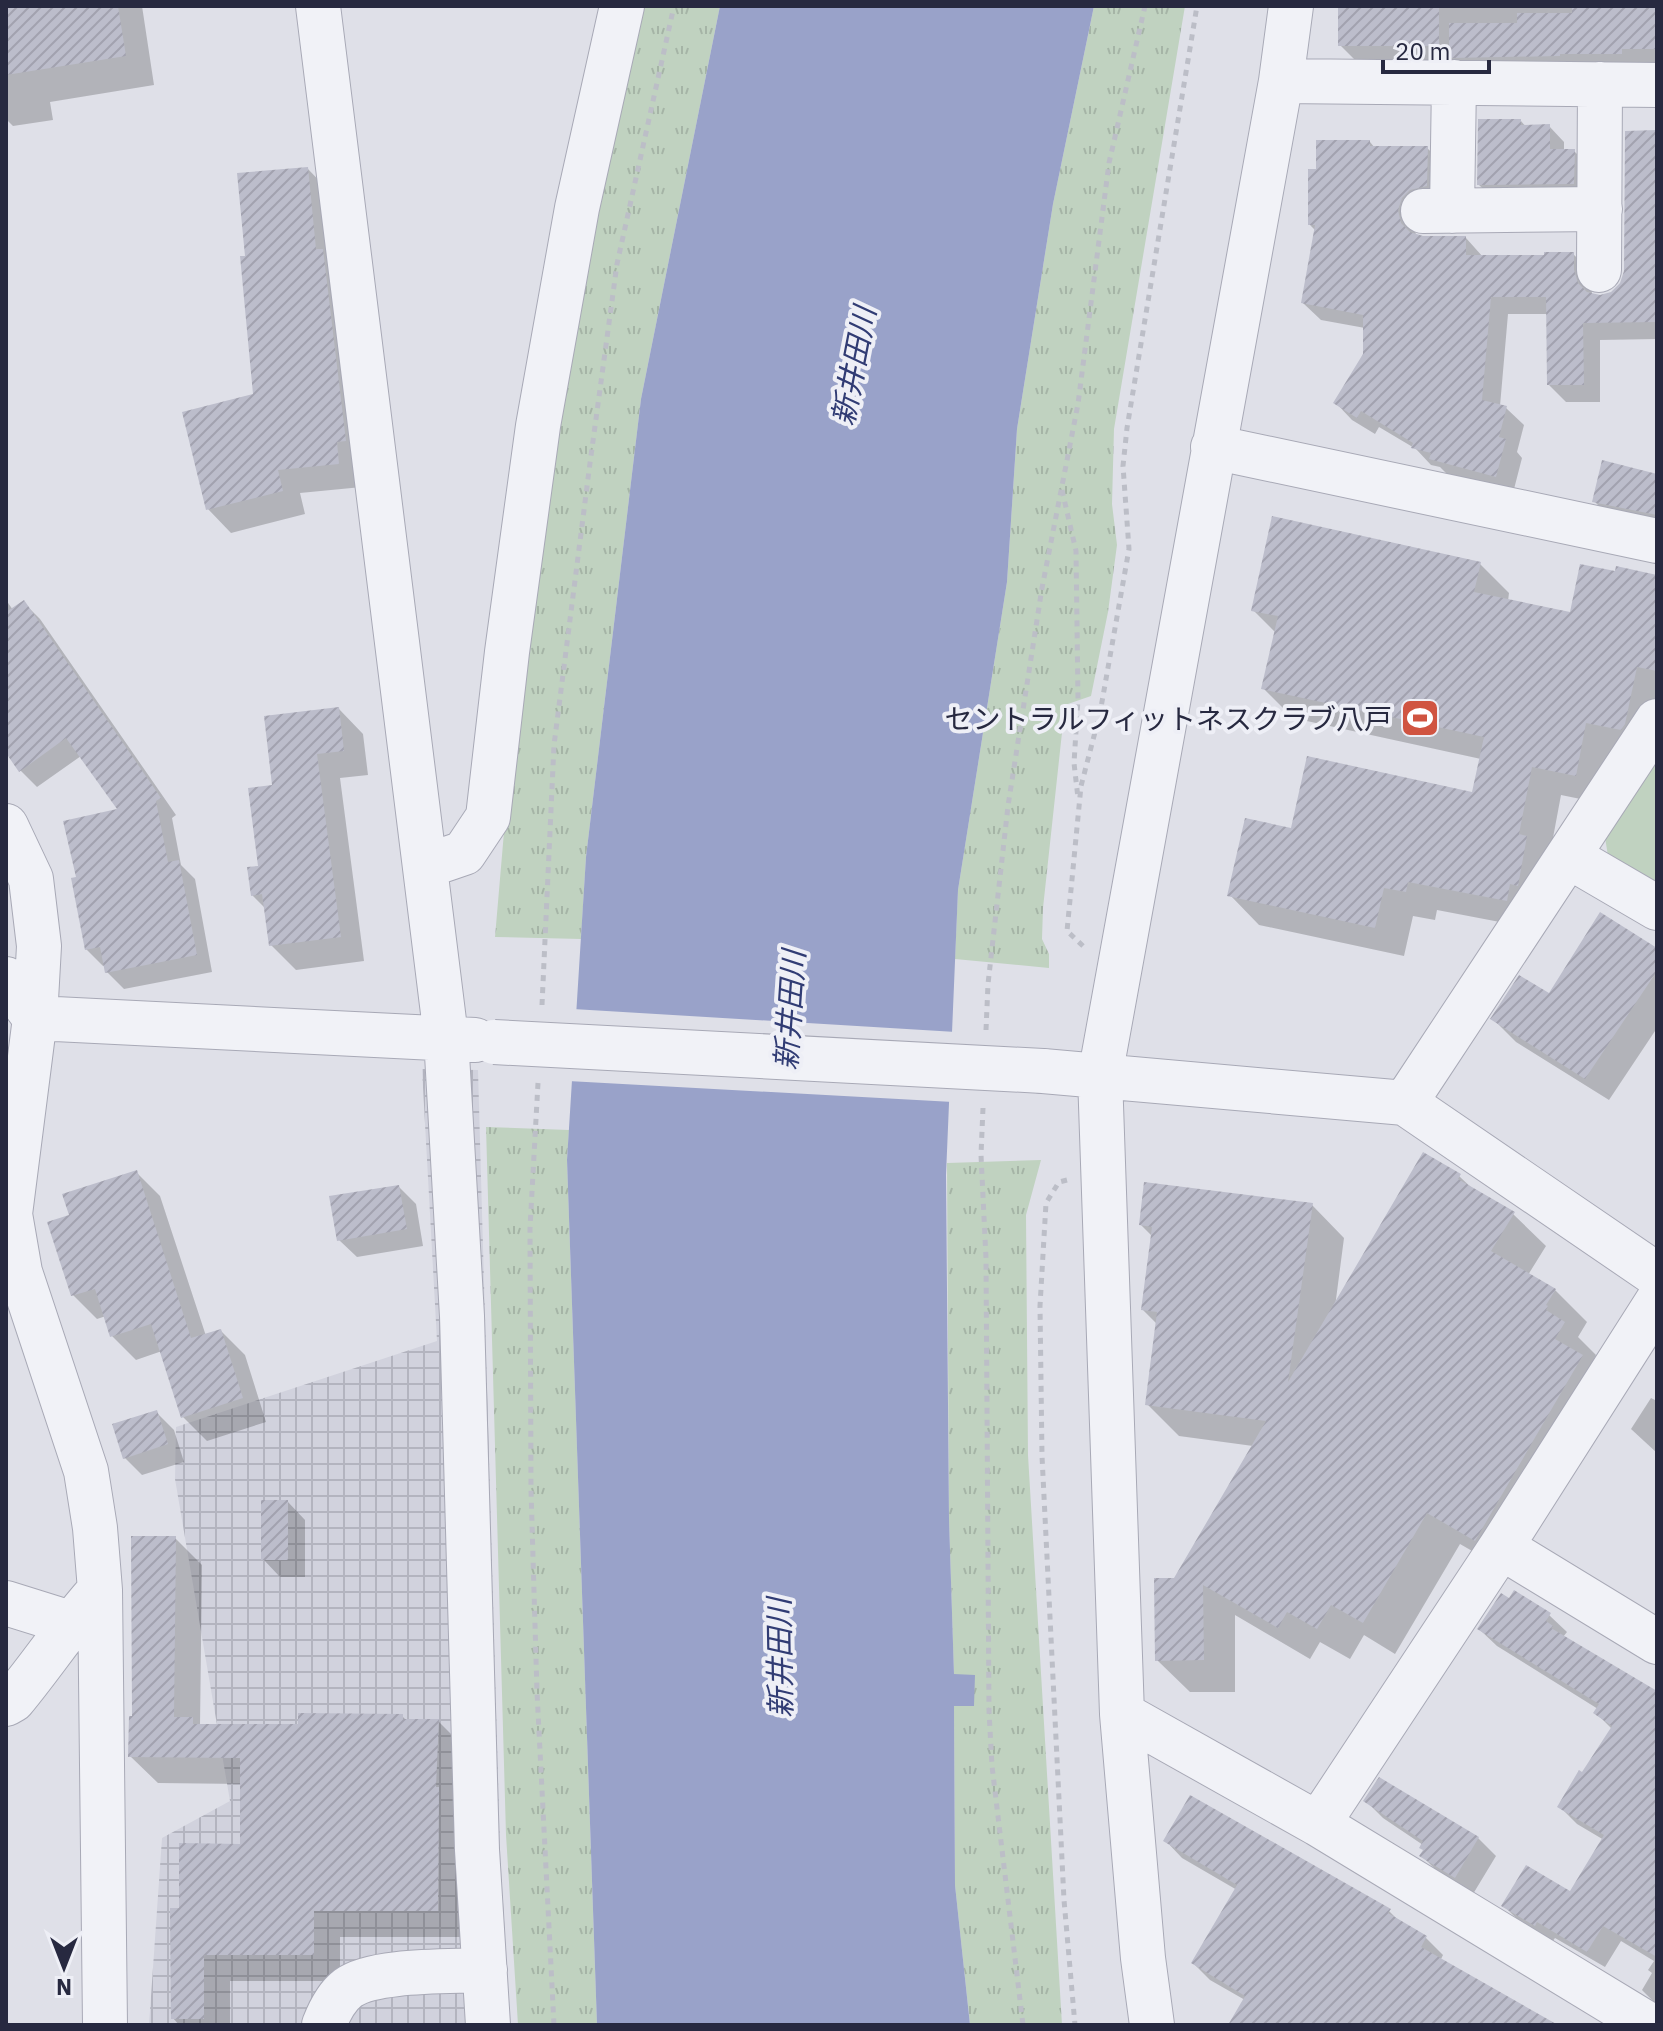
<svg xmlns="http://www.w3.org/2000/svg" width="1663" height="2031" viewBox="0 0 1663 2031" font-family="'IBM Plex Sans','Noto Sans JP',sans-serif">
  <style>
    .industrial { fill: url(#industrial-grid) }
    .grass { fill: url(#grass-tufts) }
    .park { fill: #c0d2c0 }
    .water { fill: #99a2c9 }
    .pier { fill: #dfe0e8 }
    .shadow { fill: #0003 }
    .building { fill: url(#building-hatch) }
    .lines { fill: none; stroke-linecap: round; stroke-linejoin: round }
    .minor-casing { stroke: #a8a9b6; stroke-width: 46 }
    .path { stroke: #bcbec7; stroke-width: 5; stroke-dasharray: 6 6; stroke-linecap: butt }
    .minor { stroke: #f1f2f7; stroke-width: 44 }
    .minor-bridge-casing { stroke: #a8a9b6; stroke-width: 46; stroke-linecap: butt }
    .minor-bridge { stroke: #f1f2f7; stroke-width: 44 }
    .labels { text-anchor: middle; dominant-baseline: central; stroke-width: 8; stroke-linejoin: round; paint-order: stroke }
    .poi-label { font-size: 28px; fill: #272940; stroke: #eeeff6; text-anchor: end }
    .water-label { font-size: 30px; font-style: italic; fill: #313c74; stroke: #eeeff6 }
  </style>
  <defs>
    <pattern id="industrial-grid" width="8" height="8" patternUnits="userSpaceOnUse" patternTransform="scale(2)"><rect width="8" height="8" fill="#d1d2dd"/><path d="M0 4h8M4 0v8" fill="none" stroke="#b3b4bf"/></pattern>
    <pattern id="grass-tufts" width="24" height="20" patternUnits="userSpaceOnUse" patternTransform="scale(2)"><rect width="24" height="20" fill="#c0d2c0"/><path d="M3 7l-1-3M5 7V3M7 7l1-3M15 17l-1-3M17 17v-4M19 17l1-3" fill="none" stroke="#a5b4a6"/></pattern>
    <pattern id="building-hatch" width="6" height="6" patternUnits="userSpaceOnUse" patternTransform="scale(2)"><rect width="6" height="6" fill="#bcbdcb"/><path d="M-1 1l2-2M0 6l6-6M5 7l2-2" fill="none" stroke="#a2a2af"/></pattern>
  </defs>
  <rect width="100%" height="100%" fill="#dfe0e8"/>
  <!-- industrial -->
  <path class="industrial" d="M 422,1069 L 478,1070 L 500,1850 L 510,2025 L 149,2025 L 162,1838 L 230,1801 L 175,1479 L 176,1427 L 437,1341 Z"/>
  <!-- grass -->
  <path class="grass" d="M 632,6 L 720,6 L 641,399 L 586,857 L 581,939 L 495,937 L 504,832 L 549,429 Z
    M 1094,6 L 1185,6 L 1114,429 L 1112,504 L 1117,545 L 1108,612 L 1091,696 L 1065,705 L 1043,908 L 1042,939 L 1049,954 L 1049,968 L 955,959 L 958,890 L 1007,582 L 1017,429 L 1053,204 Z
    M 486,1127 L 569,1130 L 567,1160 L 597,2025 L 518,2025 L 506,1835 Z
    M 1041,1160 L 1026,1215 L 1028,1455 L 1062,2025 L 970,2025 L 955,1885 L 954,1706 L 974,1705 L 974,1675 L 954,1675 L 949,1519 L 947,1163 Z"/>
  <!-- park -->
  <path class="park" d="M 1657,752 L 1657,886 L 1608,856 L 1604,831 Z"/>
  <!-- water -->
  <path class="water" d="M 720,6 L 1094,6 L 1053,204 L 1017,429 L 1007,582 L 958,890 L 946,1175 L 949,1519 L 954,1674 L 975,1675 L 974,1706 L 954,1706 L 955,1885 L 970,2025 L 597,2025 L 567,1160 L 586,857 L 641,399 Z"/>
  <!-- pier -->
  <path class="pier" d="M 573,1009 L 956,1032 L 953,1102 L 568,1081 Z"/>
  <!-- shadow -->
  <path class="shadow" d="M 6,6 L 142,6 L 154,85 L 50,102 L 53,120 L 13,126 L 6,119 Z
    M 1340,6 L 1657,6 L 1657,68 L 1359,64 L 1340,45 Z
    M 1521,121 L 1526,127 L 1549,126 L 1564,142 L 1564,151 L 1574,151 L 1589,166 L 1589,199 L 1495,200 L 1479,185 Z
    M 1657,132 L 1657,339 L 1600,340 L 1600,402 L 1566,402 L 1549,385 L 1548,314 L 1508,314 L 1500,406 L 1506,408 L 1524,425 L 1517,452 L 1522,458 L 1513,493 L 1449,476 L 1440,467 L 1431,465 L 1416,449 L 1379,427 L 1375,434 L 1352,420 L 1335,402 L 1365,355 L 1365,328 L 1321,320 L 1303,303 L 1316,231 L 1310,225 L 1318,171 L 1370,142 L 1375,148 L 1427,148 L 1445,165 L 1415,229 L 1416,236 L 1466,238 L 1483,257 L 1546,257 L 1573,254 L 1591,271 L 1592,295 L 1600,297 L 1612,294 L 1622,284 Z
    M 308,169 L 331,193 L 362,487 L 300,493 L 305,514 L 231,533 L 208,509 L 256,396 L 247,257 Z
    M 1657,483 L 1657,528 L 1610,517 L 1594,501 Z
    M 1480,564 L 1509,593 L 1508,601 L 1571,614 L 1657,580 L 1657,739 L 1605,804 L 1561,795 L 1536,929 L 1437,910 L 1435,920 L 1413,916 L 1404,956 L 1259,925 L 1230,895 L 1293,830 L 1474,795 L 1481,759 L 1293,718 L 1263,688 L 1276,633 L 1253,610 Z
    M 6,600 L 13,610 L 23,602 L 40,619 L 176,815 L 172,818 L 181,865 L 195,879 L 212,972 L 124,989 L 107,972 L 106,965 L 103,966 L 86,949 L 78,879 L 120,810 L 81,756 L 37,787 L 20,770 L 6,750 Z
    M 339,709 L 363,734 L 368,775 L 340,778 L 364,961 L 296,970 L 271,945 L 266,909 L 252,895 L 260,867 L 274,787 Z
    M 1657,951 L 1657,1028 L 1609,1100 L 1516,1042 L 1493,1019 Z
    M 136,1172 L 160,1196 L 206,1336 L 221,1331 L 245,1355 L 266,1422 L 207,1441 L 183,1417 L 162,1351 L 136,1360 L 112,1336 L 106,1316 L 97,1319 L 73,1295 L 72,1217 Z
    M 1459,1176 L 1476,1192 L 1513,1214 L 1546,1246 L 1528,1275 L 1555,1290 L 1587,1322 L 1578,1337 L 1596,1355 L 1591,1365 L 1614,1388 L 1507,1571 L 1460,1544 L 1395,1654 L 1364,1635 L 1350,1659 L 1320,1642 L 1310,1659 L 1235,1615 L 1235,1692 L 1190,1692 L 1157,1660 L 1175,1580 L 1253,1446 L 1179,1436 L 1147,1404 L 1157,1324 L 1143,1310 L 1152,1236 L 1141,1225 L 1312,1205 L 1344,1238 L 1335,1307 Z
    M 399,1187 L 416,1204 L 423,1246 L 357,1257 L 339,1240 Z
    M 1651,1398 L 1657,1401 L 1657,1453 L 1631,1429 Z
    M 156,1412 L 174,1430 L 184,1462 L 142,1475 L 125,1458 Z
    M 288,1502 L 305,1520 L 305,1577 L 280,1577 L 263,1559 Z
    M 175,1538 L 202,1565 L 200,1726 L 300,1726 L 402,1716 L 407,1721 L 438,1721 L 465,1748 L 464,1937 L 340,1937 L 340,1981 L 230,1981 L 230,2025 L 179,2025 L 173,2018 L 181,1910 L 242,1846 L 242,1784 L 158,1783 L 130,1756 L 134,1718 Z
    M 1549,1615 L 1567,1632 L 1563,1637 L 1657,1699 L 1657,2005 L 1642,1990 L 1652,1973 L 1648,1970 L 1654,1961 L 1621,1941 L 1605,1967 L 1555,1938 L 1552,1942 L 1521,1923 L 1504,1906 L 1571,1894 L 1604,1840 L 1577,1824 L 1560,1807 L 1612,1729 L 1596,1713 L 1598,1709 L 1497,1646 L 1479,1629 Z
    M 1366,1801 L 1478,1838 L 1496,1856 L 1473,1894 L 1439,1873 L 1422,1856 L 1425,1851 L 1423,1845 L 1383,1818 Z
    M 1165,1840 L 1389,1911 L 1403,1925 L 1426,1938 L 1443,1955 L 1440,1961 L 1556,2025 L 1230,2025 L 1245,2000 L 1210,1980 L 1193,1963 L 1237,1890 L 1182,1858 Z
    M 445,2023 L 447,2025 L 389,2025 Z"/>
  <!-- building -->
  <path class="building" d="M 6,6 L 118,6 L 126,56 L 6,75 Z
    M 1338,6 L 1439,6 L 1439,46 L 1338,46 Z
    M 1572,6 L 1657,6 L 1657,49 L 1622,49 L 1622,54 L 1560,54 L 1560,56 L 1449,58 L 1449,23 L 1517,23 L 1517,13 L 1572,13 Z
    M 1478,119 L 1521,119 L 1521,125 L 1550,124 L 1550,149 L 1575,149 L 1574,184 L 1477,185 Z
    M 1657,130 L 1657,322 L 1583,323 L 1584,385 L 1547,385 L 1546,297 L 1491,297 L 1482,400 L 1507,406 L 1499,437 L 1506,439 L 1496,477 L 1429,459 L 1431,453 L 1411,448 L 1413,443 L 1361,411 L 1357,418 L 1333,403 L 1363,354 L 1363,315 L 1301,303 L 1315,225 L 1308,225 L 1308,169 L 1316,169 L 1316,140 L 1370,140 L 1370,146 L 1428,146 L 1427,186 L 1410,190 L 1402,198 L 1398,210 L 1401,223 L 1410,232 L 1423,236 L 1466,236 L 1466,255 L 1544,255 L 1544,252 L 1574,252 L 1574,270 L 1578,283 L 1587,292 L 1600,295 L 1611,292 L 1620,283 L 1624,271 L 1625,131 Z
    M 308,167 L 316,249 L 323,249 L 346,441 L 337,442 L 339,464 L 278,470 L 283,491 L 206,510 L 182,412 L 253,394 L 240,256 L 245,256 L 237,173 Z
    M 1602,460 L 1657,474 L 1657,515 L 1592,502 Z
    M 1272,516 L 1481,562 L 1474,592 L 1570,612 L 1580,564 L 1615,571 L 1616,566 L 1657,575 L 1657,671 L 1637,667 L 1625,724 L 1621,730 L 1586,723 L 1576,776 L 1532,767 L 1519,834 L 1527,836 L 1518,886 L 1510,884 L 1507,901 L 1408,882 L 1406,892 L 1384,888 L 1375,928 L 1227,896 L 1245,818 L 1291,828 L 1307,756 L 1472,792 L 1484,737 L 1261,689 L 1278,616 L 1251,611 Z
    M 24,600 L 161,798 L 156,801 L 168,862 L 179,860 L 197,955 L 105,973 L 100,947 L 85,950 L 71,878 L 76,877 L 63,821 L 117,809 L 66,738 L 19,772 L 6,753 L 6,612 Z
    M 339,707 L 344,751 L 317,754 L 341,937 L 269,946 L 262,894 L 251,896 L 247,867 L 258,866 L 248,788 L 272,785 L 264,716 Z
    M 1600,912 L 1657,948 L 1657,971 L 1585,1079 L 1490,1019 L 1519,975 L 1549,993 Z
    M 1423,1152 L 1461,1174 L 1458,1179 L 1515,1212 L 1491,1251 L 1556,1289 L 1546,1305 L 1548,1306 L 1546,1310 L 1565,1322 L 1555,1339 L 1583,1355 L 1475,1541 L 1427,1513 L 1363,1623 L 1331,1605 L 1317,1629 L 1287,1612 L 1278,1628 L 1203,1585 L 1204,1660 L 1155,1661 L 1154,1578 L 1174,1578 L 1266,1421 L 1145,1405 L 1157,1312 L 1141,1310 L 1152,1227 L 1139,1225 L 1144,1182 L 1313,1203 L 1288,1382 Z
    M 137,1170 L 191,1338 L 221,1329 L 243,1398 L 181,1418 L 151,1324 L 110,1337 L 95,1289 L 71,1296 L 47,1222 L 69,1215 L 62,1194 Z
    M 399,1185 L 407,1229 L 337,1241 L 329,1196 Z
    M 157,1410 L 168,1444 L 123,1459 L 112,1424 Z
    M 261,1500 L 288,1500 L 288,1560 L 261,1560 Z
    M 131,1536 L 176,1536 L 174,1717 L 193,1717 L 193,1724 L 298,1724 L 298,1713 L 403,1714 L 403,1719 L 439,1719 L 436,1787 L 439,1787 L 438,1911 L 314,1911 L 314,1955 L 204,1955 L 204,2019 L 171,2019 L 170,1908 L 179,1908 L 179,1843 L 240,1844 L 240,1758 L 128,1757 L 129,1716 L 132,1716 Z
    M 1514,1590 L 1551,1613 L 1546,1621 L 1553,1626 L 1551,1628 L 1657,1691 L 1657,1957 L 1603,1926 L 1587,1952 L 1537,1922 L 1535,1926 L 1501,1906 L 1526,1865 L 1570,1891 L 1604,1835 L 1557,1807 L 1579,1770 L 1582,1772 L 1612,1726 L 1593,1713 L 1599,1704 L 1477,1629 L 1501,1593 L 1509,1598 Z
    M 1379,1777 L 1479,1837 L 1455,1878 L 1419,1856 L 1423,1850 L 1419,1848 L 1423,1841 L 1363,1801 Z
    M 1190,1795 L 1391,1909 L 1388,1913 L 1427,1936 L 1421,1947 L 1558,2025 L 1228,2025 L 1245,1996 L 1191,1963 L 1237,1885 L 1163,1841 Z"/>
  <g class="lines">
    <defs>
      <path id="minor" d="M 318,6 L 446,1037 L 462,1316 L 477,1850 L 488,2025
        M 1281,81 L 1657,85
        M 1423,211 L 1600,209
        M 1452,211 L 1454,82
        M 1599,270 L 1600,84
        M 1213,447 L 1657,541
        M 6,826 L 31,879 L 39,946 L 35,1018 L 10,1214 L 20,1272 L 86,1471 L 95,1528 L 100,1590 L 105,2025
        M 1568,856 L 1657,908
        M 426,866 L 464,853 L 488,817 L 507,652 L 538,426 L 577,208 L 622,6
        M 6,979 L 35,1018 L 475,1040
        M 1043,1071 L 1405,1103 L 1657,1275
        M 1405,1103 L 1657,721
        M 1501,1547 L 1657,1642
        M 6,1603 L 70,1623
        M 6,1704 L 13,1700 C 43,1664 68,1625 100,1590
        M 1122,1714 L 1318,1824 L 1649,2025
        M 1318,1824 L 1501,1547 L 1657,1302
        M 324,2025 C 329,2012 336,1997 348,1988 C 374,1969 450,1972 485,1970
        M 1152,2025 L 1143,1958 L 1122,1714 L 1100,1076 L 1281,81 L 1291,6"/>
    </defs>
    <!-- minor casing -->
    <use href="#minor" class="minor-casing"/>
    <!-- path -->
    <path class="path" d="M 1062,490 L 1076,551 L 1078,699 L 1074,763 L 1078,798
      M 1083,946 L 1067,931 L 1081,786 L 1100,713 L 1129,549 L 1123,466 L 1127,428 L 1197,6
      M 542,1005 L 554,745 L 590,463 L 617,264 L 674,6
      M 986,1030 L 988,984 L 1008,806 L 1042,588 L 1078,404 L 1109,163 L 1145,6
      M 538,1083 L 530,1228 L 531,1490 L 537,1692 L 554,2025
      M 983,1108 L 981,1155 L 986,1258 L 989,1711 L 992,1766 L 1023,2025
      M 1067,1180 L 1059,1182 L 1046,1203 L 1040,1306 L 1042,1456 L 1064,1900 L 1075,2025"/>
    <!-- minor -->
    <use href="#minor" class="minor"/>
    <defs>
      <path id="minor-bridge" d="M 494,1042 L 1043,1071"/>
    </defs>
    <!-- minor-bridge casing -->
    <use href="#minor-bridge" class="minor-bridge-casing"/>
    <!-- minor-bridge -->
    <use href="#minor-bridge" class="minor-bridge"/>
  </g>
  <!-- icons -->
  <defs>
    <symbol id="stadium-square" viewBox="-11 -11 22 22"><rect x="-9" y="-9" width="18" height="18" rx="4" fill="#d05441" stroke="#eeeff6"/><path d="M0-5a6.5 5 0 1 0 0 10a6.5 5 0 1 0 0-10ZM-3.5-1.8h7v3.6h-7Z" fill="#fff"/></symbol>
  </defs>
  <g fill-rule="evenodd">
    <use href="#stadium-square" x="1398" y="696" width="44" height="44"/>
  </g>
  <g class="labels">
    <!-- poi labels -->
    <g class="poi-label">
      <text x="1392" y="718">セントラルフィットネスクラブ八戸</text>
    </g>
    <!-- water labels -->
    <g class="water-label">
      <text transform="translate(853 366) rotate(-79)">新井田川</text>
      <text transform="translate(789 1010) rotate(-86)">新井田川</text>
      <text transform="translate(779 1658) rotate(-91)">新井田川</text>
    </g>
  </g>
  <!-- border -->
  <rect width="1663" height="2031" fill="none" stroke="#272940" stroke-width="16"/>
  <!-- north arrow -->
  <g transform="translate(64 1967) rotate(180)" stroke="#eeeff6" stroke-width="6" paint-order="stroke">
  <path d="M0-6L14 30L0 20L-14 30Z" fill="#272940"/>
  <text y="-12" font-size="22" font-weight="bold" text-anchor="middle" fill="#272940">N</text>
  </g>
  <!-- scale -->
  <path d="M1383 60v12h106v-12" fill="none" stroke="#272940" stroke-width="4"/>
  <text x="1395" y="60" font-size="24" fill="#272940" stroke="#eeeff6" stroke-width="6" paint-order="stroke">20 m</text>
</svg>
